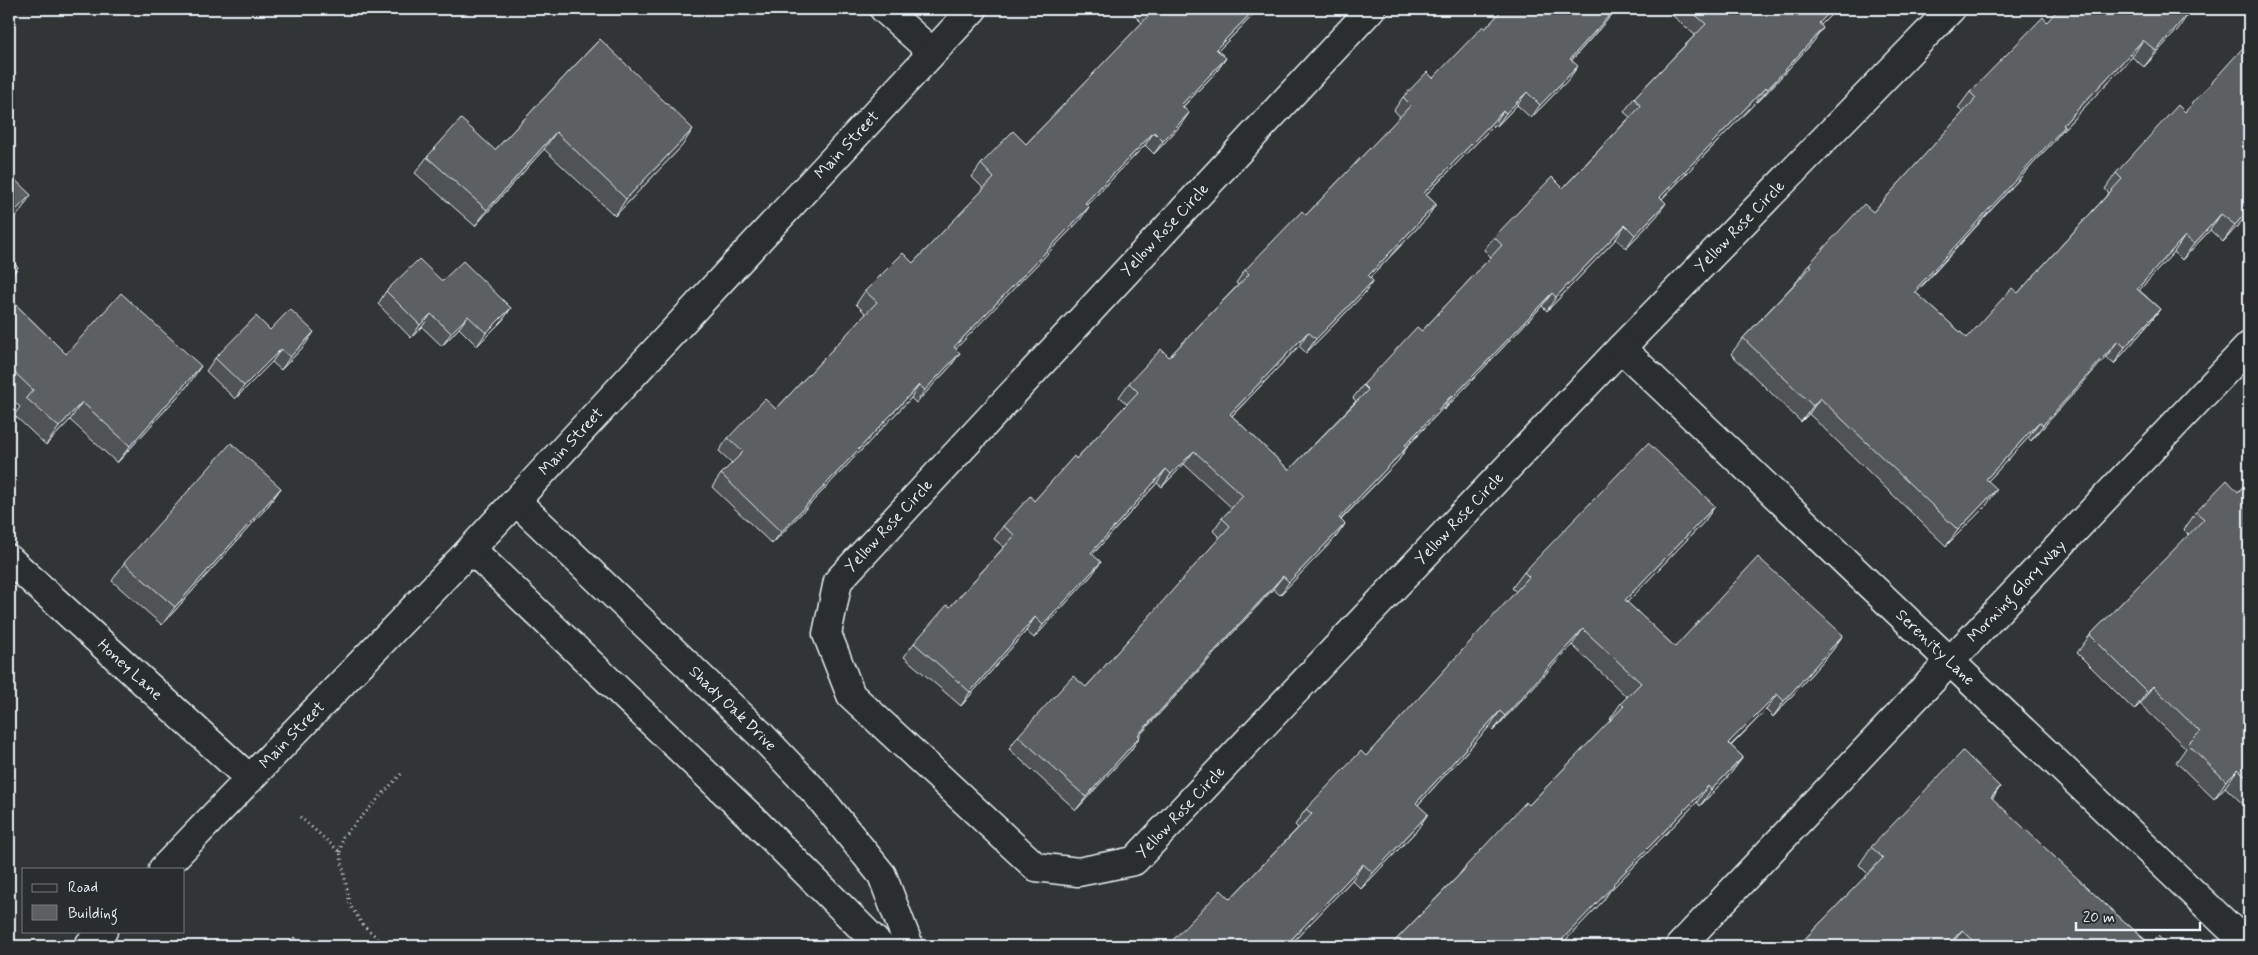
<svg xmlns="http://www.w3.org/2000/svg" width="2258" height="955" viewBox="0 0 2258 955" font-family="Mynerve,sans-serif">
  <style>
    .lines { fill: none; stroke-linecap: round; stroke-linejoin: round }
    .street-casing { stroke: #e8f1f8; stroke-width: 31 }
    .primary-casing { stroke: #e8f1f8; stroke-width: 31 }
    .path { stroke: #e8f1f8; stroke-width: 3; stroke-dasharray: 1 4; stroke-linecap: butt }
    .street { stroke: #2a2d2e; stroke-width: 28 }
    .primary { stroke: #2a2d2e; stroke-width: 28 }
    .wall { fill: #4f5355; stroke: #e8f1f8 }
    .shaded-wall { fill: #404345; stroke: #e8f1f8 }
    .building { fill: #5c6063; stroke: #e8f1f8 }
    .labels { text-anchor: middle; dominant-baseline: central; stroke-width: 4; stroke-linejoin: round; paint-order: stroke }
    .street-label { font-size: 16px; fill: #e8f1f8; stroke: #2a2d2e }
  </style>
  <rect width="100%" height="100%" fill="#323536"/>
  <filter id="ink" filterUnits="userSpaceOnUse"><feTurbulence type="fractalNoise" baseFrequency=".02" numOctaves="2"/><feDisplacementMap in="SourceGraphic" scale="10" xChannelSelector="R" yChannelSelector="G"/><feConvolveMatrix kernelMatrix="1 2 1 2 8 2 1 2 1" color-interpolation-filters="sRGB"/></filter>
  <g filter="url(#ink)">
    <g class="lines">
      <defs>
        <g id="street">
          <path d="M 884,9 L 932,52"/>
          <path id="s1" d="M 1371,9 L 838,581 L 827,634 L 851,695 L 1036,867 L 1078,872 L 1134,861 L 1621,348 L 1951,9"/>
          <path id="s2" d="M 1621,348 L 2249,946"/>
          <path id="s3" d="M 516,501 L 759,733 L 817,794 L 882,875 L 909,946"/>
          <path d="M 471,549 L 752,818 L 880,946"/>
          <path id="s4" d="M 9,559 L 250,779"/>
          <path id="s5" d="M 1680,946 L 2249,346"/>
        </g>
        <g id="primary">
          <path id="s6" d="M 163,869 L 471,549 L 973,9"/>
          <path d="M 88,946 L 103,931"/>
        </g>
      </defs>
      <!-- street casing -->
      <use href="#street" class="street-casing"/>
      <!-- primary casing -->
      <use href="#primary" class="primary-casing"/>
      <!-- path -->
      <path class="path" d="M 300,817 L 340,852 L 350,905 L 362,924 L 386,946
        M 340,852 L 343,837 L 401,774"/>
      <!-- street -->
      <use href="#street" class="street"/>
      <!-- primary -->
      <use href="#primary" class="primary"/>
    </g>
    <!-- wall -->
    <path class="wall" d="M 1138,9 L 1259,9 L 1218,51 L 1226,58 L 1217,71 L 1183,107 L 1180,126 L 1154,154 L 1145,145 L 1087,205 L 1080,220 L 955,349 L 951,366 L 916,403 L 911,398 L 772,544 L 712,487 L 721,474 L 732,463 L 719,451 L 728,438 L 776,409 L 866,314 L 856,304 L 865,291 L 913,263 L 984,189 L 972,177 L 981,164 L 1026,144 L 1142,23 L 1134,15 Z
      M 1503,9 L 1617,9 L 1572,60 L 1569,79 L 1531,118 L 1517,105 L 1496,127 L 1494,125 L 1426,195 L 1436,204 L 1427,218 L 1370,278 L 1373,281 L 1364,294 L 1306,353 L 1299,346 L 1232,416 L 1289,470 L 1356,401 L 1353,398 L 1363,385 L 1422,331 L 1491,257 L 1484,250 L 1494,237 L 1563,188 L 1630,117 L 1624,112 L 1634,98 L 1695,35 L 1665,9 L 1837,9 L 1821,25 L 1814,41 L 1758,102 L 1757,101 L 1662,199 L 1657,216 L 1626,248 L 1616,239 L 1547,311 L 1542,306 L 1444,410 L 1443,408 L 1407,447 L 1398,461 L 1341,520 L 1345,524 L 1336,537 L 1280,595 L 1273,589 L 1139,736 L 1140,736 L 1131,750 L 1076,810 L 1009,749 L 1018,736 L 1086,687 L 1220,538 L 1213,531 L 1222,518 L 1232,508 L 1184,464 L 1162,487 L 1157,483 L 1093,554 L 1092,575 L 1034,638 L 1026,631 L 961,706 L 904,657 L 914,643 L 950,607 L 1004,547 L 994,539 L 1003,526 L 1034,501 L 1076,459 L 1127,404 L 1119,397 L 1129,383 L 1169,357 L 1238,285 L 1236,283 L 1245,270 L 1306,215 L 1400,117 L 1394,110 L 1403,97 L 1433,78 L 1485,29 Z
      M 2047,22 L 2179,28 L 2144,67 L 2132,57 L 2060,133 L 2053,142 L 1916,293 L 1967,338 L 2018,293 L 2109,193 L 2105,189 L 2116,173 L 2249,213 L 2223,242 L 2210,230 L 2182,260 L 2174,252 L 2139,290 L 2160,309 L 2148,325 L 2114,364 L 2106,357 L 2031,441 L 2028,438 L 1988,481 L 1986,506 L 1946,546 L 1809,414 L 1801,422 L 1731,354 L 1743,338 L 1798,280 L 1809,264 L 1873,212 L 1963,113 L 1958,108 L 1970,92 Z
      M 600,39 L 682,146 L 615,216 L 544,149 L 475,226 L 415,173 L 427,157 L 495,150 Z
      M 442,281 L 511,308 L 502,321 L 477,346 L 459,328 L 442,346 L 422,327 L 411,338 L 378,304 L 386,291 Z
      M 9,298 L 66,354 L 189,384 L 117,463 L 70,420 L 46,445 L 14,415 L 20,407 L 9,397 Z
      M 270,330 L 305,345 L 281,370 L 272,362 L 235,399 L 206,371 L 215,358 Z
      M 2249,480 L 2249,810 L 2225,787 L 2214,799 L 2176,762 L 2186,748 L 2140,704 L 2134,710 L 2077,653 L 2090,635 L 2189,535 L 2184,530 L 2196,512 L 2238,492 Z
      M 281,488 L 268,506 L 162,625 L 112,581 L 124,563 Z
      M 1715,506 L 1704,522 L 1627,602 L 1675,647 L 1843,635 L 1832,651 L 1773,717 L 1766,710 L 1731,746 L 1743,757 L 1731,773 L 1700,806 L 1697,802 L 1609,892 L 1603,901 L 1560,946 L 1390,946 L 1458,876 L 1465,867 L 1529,805 L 1611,720 L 1610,719 L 1621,703 L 1627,697 L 1572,645 L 1493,731 L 1489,727 L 1418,805 L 1417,830 L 1361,889 L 1352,880 L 1289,946 L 1167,946 L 1230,899 L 1298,828 L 1295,825 L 1306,809 L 1366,756 L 1516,592 L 1512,588 L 1524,572 Z
      M 2000,787 L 1992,799 L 2108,907 L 2150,944 L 2169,946 L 1798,946 L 1868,874 L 1859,865 L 1871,847 Z"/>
    <!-- shaded-wall -->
    <path class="shaded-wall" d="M 1255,9 L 1259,9 L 1207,62 L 1216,49 Z
      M 1615,9 L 1617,9 L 1561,72 L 1570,59 Z
      M 1833,9 L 1837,9 L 1809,37 L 1819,23 Z
      M 2190,11 L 2179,28 L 2144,67 L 2156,51 Z
      M 1823,28 L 1814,41 L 1758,102 L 1768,89 Z
      M 2143,40 L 2132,57 L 2060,133 L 2053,142 L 1902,307 L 1914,291 L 2063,125 Z
      M 1226,58 L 1217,71 L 1172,118 L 1181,105 Z
      M 1578,66 L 1569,79 L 1531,118 L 1540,105 Z
      M 1766,87 L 1757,101 L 1651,210 L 1660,197 Z
      M 1527,92 L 1517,105 L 1496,127 L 1506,113 Z
      M 1503,111 L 1494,125 L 1415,206 L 1424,193 Z
      M 1189,113 L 1180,126 L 1154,154 L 1163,141 Z
      M 693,129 L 682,146 L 615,216 L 626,199 Z
      M 556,132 L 544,149 L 475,226 L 487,210 Z
      M 1154,132 L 1145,145 L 1076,216 L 1085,203 Z
      M 31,195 L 19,213 L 9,223 L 9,217 Z
      M 1666,203 L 1657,216 L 1626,248 L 1635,235 Z
      M 1436,204 L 1427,218 L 1359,289 L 1368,276 Z
      M 1089,207 L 1080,220 L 945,360 L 954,347 Z
      M 2249,209 L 2249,213 L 2223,242 L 2235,225 Z
      M 2221,214 L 2210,230 L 2182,260 L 2194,244 Z
      M 1625,225 L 1616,239 L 1547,311 L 1556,297 Z
      M 2185,236 L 2174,252 L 2126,305 L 2137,289 Z
      M 18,267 L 9,281 L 9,277 Z
      M 1373,281 L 1364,294 L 1306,353 L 1316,339 Z
      M 1552,293 L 1542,306 L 1444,410 L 1454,396 Z
      M 511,308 L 502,321 L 477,346 L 486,333 Z
      M 2160,309 L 2148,325 L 2114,364 L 2125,347 Z
      M 431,314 L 422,327 L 411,338 L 420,325 Z
      M 468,316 L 459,328 L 442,346 L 451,333 Z
      M 314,332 L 305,345 L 281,370 L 290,357 Z
      M 1308,332 L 1299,346 L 1221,427 L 1230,414 Z
      M 2118,341 L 2106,357 L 2031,441 L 2043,425 Z
      M 281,349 L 272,362 L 235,399 L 244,386 Z
      M 960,353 L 951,366 L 916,403 L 925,390 Z
      M 201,366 L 189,384 L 117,463 L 130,446 Z
      M 919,385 L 911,398 L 772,544 L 781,532 Z
      M 1452,395 L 1443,408 L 1395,458 L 1405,445 Z
      M 1820,398 L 1809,414 L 1801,422 L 1813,406 Z
      M 82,402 L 70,420 L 46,445 L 59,427 Z
      M 2039,422 L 2028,438 L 1975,495 L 1986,479 Z
      M 1407,447 L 1398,461 L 1329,531 L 1339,518 Z
      M 1194,451 L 1184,464 L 1162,487 L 1171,474 Z
      M 1166,469 L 1157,483 L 1082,566 L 1091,553 Z
      M 281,488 L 268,506 L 162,625 L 175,607 Z
      M 1997,489 L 1986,506 L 1946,546 L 1958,530 Z
      M 1715,506 L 1704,522 L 1614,616 L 1625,600 Z
      M 1345,524 L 1336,537 L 1280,595 L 1289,582 Z
      M 1101,562 L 1092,575 L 1034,638 L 1043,625 Z
      M 1283,576 L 1273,589 L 1128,748 L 1138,735 Z
      M 1035,617 L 1026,631 L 961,706 L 970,692 Z
      M 1583,629 L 1572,645 L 1493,731 L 1505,716 Z
      M 1843,635 L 1832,651 L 1773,717 L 1784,701 Z
      M 2153,686 L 2140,704 L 2134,710 L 2147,692 Z
      M 1777,694 L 1766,710 L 1717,759 L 1728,743 Z
      M 1500,711 L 1489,727 L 1405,819 L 1416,803 Z
      M 1140,736 L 1131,750 L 1076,810 L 1086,797 Z
      M 1743,757 L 1731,773 L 1700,806 L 1711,790 Z
      M 2238,769 L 2225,787 L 2214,799 L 2226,781 Z
      M 1708,786 L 1697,802 L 1609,892 L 1603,901 L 1560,946 L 1556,946 L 1613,884 Z
      M 2000,787 L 1988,805 L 1991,797 Z
      M 1428,814 L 1417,830 L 1361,889 L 1373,873 Z
      M 1363,864 L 1352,880 L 1289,946 L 1285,946 Z
      M 1962,930 L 1951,946 L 1947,946 Z"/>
    <!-- building -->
    <path class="building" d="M 1150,9 L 1255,9 L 1216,49 L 1226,58 L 1181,105 L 1189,113 L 1163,141 L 1154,132 L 1085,203 L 1089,207 L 954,347 L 960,353 L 925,390 L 919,385 L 781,532 L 721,474 L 743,452 L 728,438 L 765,399 L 776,409 L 877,302 L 865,291 L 903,253 L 913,263 L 994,178 L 981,164 L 1013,131 L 1026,144 L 1153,11 Z
      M 1503,9 L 1615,9 L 1570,59 L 1578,66 L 1540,105 L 1527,92 L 1506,113 L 1503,111 L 1424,193 L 1436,204 L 1368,276 L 1373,281 L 1316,339 L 1308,332 L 1230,414 L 1289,470 L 1368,390 L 1363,385 L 1417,327 L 1422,331 L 1502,245 L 1494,237 L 1552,177 L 1563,188 L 1641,106 L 1634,98 L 1706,24 L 1689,9 L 1833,9 L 1819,23 L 1823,28 L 1768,89 L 1766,87 L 1660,197 L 1666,203 L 1635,235 L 1625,225 L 1556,297 L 1552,293 L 1454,396 L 1452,395 L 1405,445 L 1407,447 L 1339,518 L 1345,524 L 1289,582 L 1283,576 L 1138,735 L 1140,736 L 1086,797 L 1018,736 L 1073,676 L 1086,687 L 1230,526 L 1222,518 L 1243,496 L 1194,451 L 1171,474 L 1166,469 L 1091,553 L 1101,562 L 1043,625 L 1035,617 L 970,692 L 914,643 L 947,605 L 950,607 L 1015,535 L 1003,526 L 1030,496 L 1034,501 L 1074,456 L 1076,459 L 1138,392 L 1129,383 L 1161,349 L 1169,357 L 1249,274 L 1245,270 L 1302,211 L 1306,215 L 1411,105 L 1403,97 L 1427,72 L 1433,78 L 1483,26 L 1485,29 Z
      M 2058,9 L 2187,9 L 2190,11 L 2156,51 L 2143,40 L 2063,125 L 2065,126 L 1914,291 L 1967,338 L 2012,288 L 2018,293 L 2122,179 L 2116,173 L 2178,105 L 2185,112 L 2249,41 L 2249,209 L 2235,225 L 2221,214 L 2194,244 L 2185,236 L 2137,289 L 2160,309 L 2125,347 L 2118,341 L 2043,425 L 2039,422 L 1986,479 L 1997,489 L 1958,530 L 1820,398 L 1813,406 L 1743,338 L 1812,266 L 1809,264 L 1864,204 L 1873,212 L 1976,98 L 1970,92 L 2043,17 L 2047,22 Z
      M 600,39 L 693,129 L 626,199 L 556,132 L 487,210 L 427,157 L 461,119 L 495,150 Z
      M 9,174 L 31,195 L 9,217 Z
      M 9,258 L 18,267 L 9,277 Z
      M 419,259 L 442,281 L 463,261 L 511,308 L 486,333 L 468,316 L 451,333 L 431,314 L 420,325 L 386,291 Z
      M 121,293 L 201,366 L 130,446 L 82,402 L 59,427 L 26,398 L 33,390 L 9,367 L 9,298 L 66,354 Z
      M 290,309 L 314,332 L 290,357 L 281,349 L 244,386 L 215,358 L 256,316 L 270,330 Z
      M 231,443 L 281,488 L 175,607 L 124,563 Z
      M 1648,443 L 1715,506 L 1625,600 L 1675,647 L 1758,557 L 1843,635 L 1784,701 L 1777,694 L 1728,743 L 1743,757 L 1711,790 L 1708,786 L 1613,884 L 1614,885 L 1556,946 L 1549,946 L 1543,941 L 1538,946 L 1390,946 L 1466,868 L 1465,867 L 1526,802 L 1529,805 L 1624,706 L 1621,703 L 1641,683 L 1583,629 L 1505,716 L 1500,711 L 1416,803 L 1428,814 L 1373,873 L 1363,864 L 1285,946 L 1167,946 L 1221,890 L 1230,899 L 1312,814 L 1306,809 L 1361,751 L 1366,756 L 1529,577 L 1524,572 Z
      M 2227,480 L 2238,492 L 2249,480 L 2249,780 L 2238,769 L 2226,781 L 2188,744 L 2200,732 L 2153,686 L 2147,692 L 2090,635 L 2204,519 L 2196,512 Z
      M 1963,751 L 2000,787 L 1991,797 L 2108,907 L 2150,944 L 2158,936 L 2169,946 L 1980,946 L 1962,930 L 1947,946 L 1798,946 L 1883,858 L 1871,847 Z
      M 294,937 L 304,946 L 286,946 Z
      M 802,941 L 807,946 L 797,946 Z"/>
  </g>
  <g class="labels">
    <!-- street labels -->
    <g class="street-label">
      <text stroke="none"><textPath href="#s6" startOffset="996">Main Street</textPath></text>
      <text stroke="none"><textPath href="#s1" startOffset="2131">Yellow Rose Circle</textPath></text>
      <text transform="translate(1165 230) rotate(-47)">Yellow Rose Circle</text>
      <text stroke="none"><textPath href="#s6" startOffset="591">Main Street</textPath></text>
      <text stroke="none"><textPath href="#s1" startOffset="1726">Yellow Rose Circle</textPath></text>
      <text transform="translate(889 526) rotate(-47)">Yellow Rose Circle</text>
      <text stroke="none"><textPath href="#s5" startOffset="489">Morning Glory Way</textPath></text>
      <text stroke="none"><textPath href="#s2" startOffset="434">Serenity Lane</textPath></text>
      <text stroke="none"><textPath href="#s4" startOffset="164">Honey Lane</textPath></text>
      <text stroke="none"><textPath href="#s3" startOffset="300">Shady Oak Drive</textPath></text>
      <text stroke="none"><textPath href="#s6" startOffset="186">Main Street</textPath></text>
      <text stroke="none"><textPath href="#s1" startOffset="1321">Yellow Rose Circle</textPath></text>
    </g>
  </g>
  <!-- margin -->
  <rect width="2258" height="955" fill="none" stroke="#2a2d2e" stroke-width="30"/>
  <rect x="15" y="15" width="2228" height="925" fill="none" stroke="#e8f1f8" stroke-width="2" filter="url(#ink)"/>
  <!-- legend -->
  <rect x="22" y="868" width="162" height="65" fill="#2a2d2e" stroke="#767b7f"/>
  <rect x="32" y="884" width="25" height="8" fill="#2a2d2e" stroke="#767b7f"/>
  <text x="68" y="892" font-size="15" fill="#e8f1f8">Road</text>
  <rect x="32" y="905" width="25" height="15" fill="#5c6063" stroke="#767b7f"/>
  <text x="68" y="918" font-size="15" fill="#e8f1f8">Building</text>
  <!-- scale -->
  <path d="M2076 922v8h124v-8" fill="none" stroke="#e8f1f8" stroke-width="2.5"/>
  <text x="2083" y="922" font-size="15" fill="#e8f1f8" stroke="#2a2d2e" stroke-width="4" paint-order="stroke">20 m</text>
</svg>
